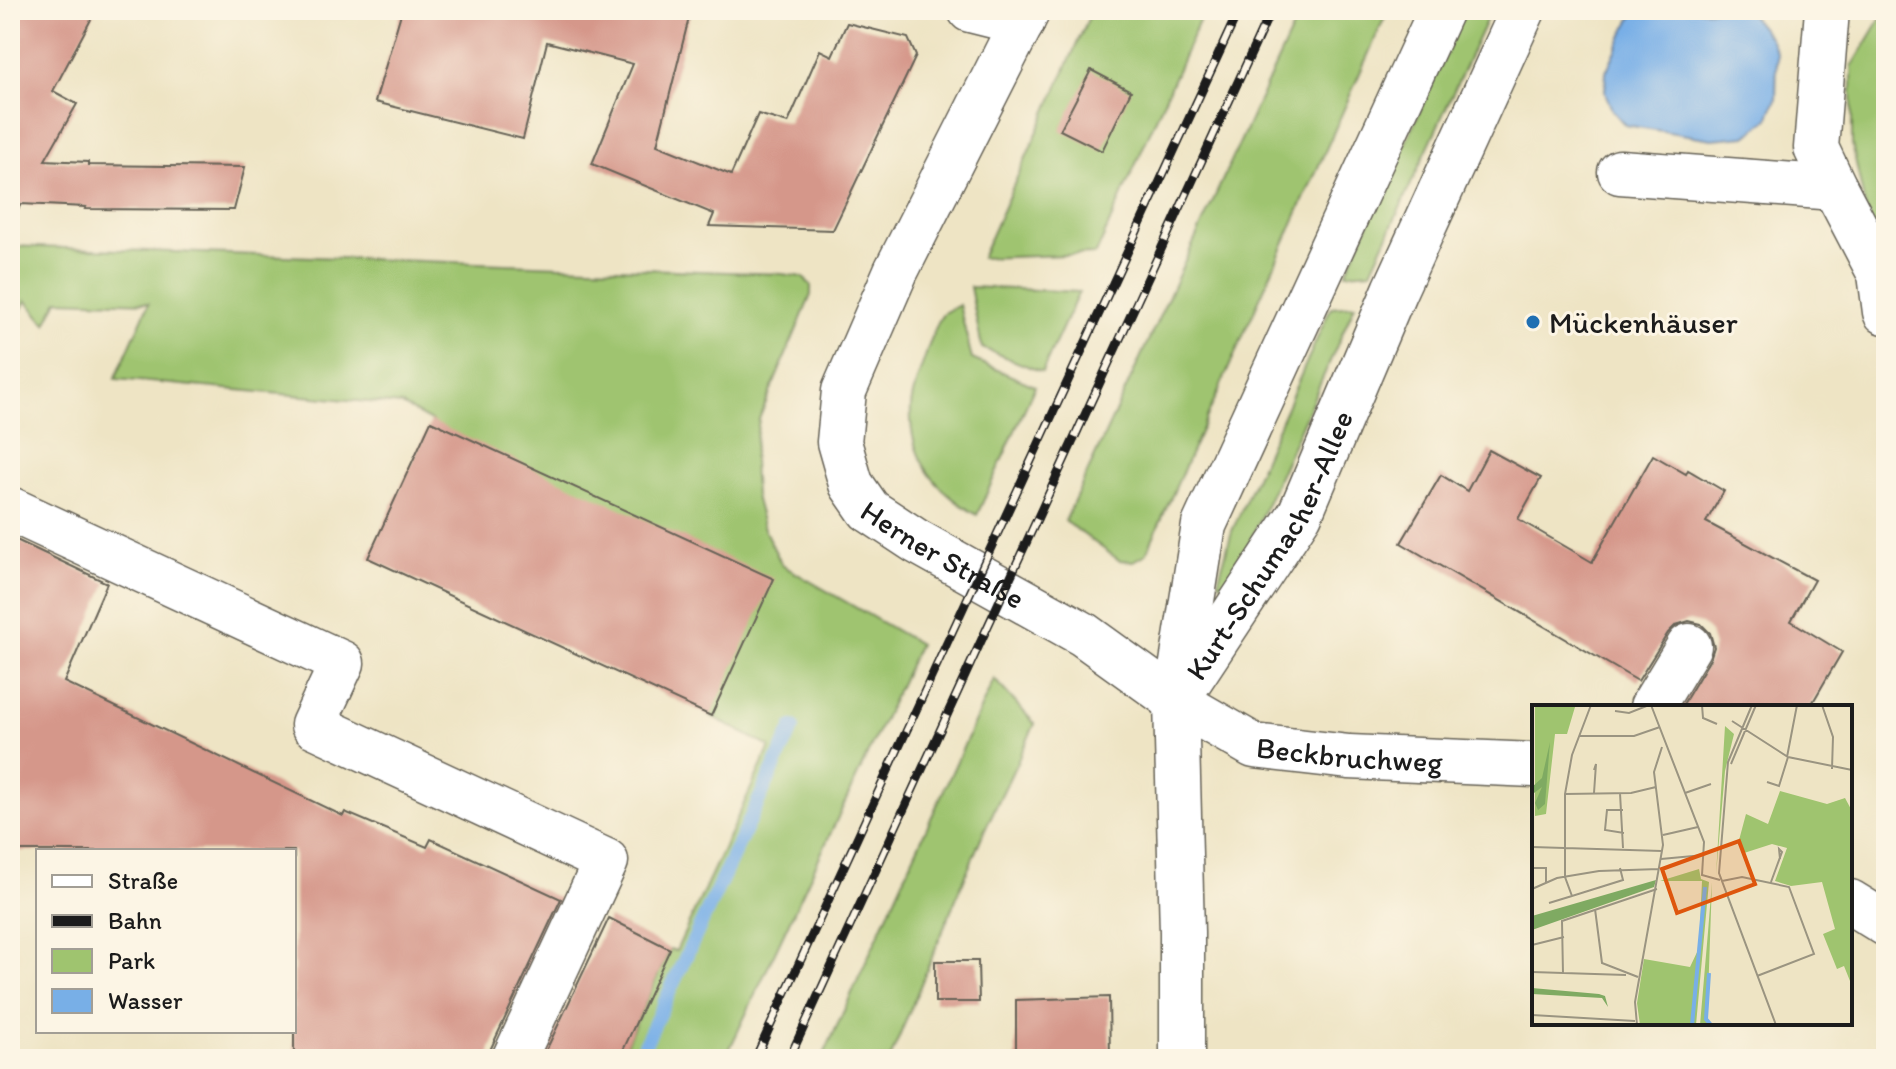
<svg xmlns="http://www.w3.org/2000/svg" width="1896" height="1069" viewBox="0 0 1896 1069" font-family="Itim,sans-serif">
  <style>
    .green { fill: #9fc46f; stroke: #5e7046; stroke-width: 2 }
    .water { fill: #78afe7; stroke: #4a6682; stroke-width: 2 }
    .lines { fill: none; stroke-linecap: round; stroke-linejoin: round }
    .stream { stroke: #78afe7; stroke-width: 14 }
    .building { fill: #d5978a }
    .minor-casing { stroke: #666257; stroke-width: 47 }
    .major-casing { stroke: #666257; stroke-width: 47 }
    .minor { stroke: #fff; stroke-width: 44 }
    .major { stroke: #fff; stroke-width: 44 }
    .rail-casing { stroke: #1c1c1c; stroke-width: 9 }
    .rail { stroke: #fcf5e5; stroke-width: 6; stroke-dasharray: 18; stroke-linecap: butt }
    .poi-dot { fill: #1f6fb2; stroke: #fcf5e5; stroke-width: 3 }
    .labels { text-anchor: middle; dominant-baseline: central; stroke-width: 6; stroke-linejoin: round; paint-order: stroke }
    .poi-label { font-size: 30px; fill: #1c1c1c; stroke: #fcf5e5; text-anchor: start }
    .street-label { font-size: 30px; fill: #1c1c1c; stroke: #fcf5e5 }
    .inset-river { fill: none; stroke: #78afe7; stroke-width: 4 }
    .inset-road { fill: none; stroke: #9a9481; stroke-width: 2 }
    .view { fill: #de560d; fill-opacity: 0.15; stroke: #de560d; stroke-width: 4 }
    .inset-edge { fill: none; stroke: #1c1c1c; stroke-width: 4 }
  </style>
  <rect width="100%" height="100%" fill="#fcf5e5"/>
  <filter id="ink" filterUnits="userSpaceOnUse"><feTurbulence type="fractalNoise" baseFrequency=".0125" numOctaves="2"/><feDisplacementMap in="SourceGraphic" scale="16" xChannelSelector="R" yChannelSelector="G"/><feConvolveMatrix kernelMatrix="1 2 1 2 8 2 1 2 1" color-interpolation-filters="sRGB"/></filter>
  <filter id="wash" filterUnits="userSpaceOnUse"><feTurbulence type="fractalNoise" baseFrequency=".006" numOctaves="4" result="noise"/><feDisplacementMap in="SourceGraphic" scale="32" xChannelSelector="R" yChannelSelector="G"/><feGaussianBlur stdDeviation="1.8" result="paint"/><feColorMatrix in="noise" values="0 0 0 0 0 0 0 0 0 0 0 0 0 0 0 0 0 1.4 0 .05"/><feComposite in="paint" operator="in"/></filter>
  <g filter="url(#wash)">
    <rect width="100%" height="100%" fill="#eee4c4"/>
    <!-- green -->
    <path class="green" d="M 1092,10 L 1204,10 L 1096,254 L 981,258 Z
      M 1301,10 L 1388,10 L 1146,554 L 1134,561 L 1119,560 L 1065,521 Z
      M 1466,10 L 1491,10 L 1371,271 L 1346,273 Z
      M 1886,10 L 1886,251 L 1868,221 L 1852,144 L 1852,67 Z
      M 10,246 L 782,274 L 802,277 L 811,285 L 811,295 L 759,419 L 753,460 L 755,496 L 764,529 L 782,565 L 919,644 L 725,1059 L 619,1059 L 670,949 L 676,951 L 770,747 L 711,716 L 431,421 L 402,405 L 115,379 L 149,303 L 58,300 L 46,324 L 26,300 L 10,333 Z
      M 970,287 L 1079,292 L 1042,372 L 982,348 Z
      M 959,305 L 972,359 L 1035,386 L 977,515 C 936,491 908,458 911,407 C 912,391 919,375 924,360 C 928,349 936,322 943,314 C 946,310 955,308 959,305 Z
      M 1355,305 L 1248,546 L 1231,589 L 1218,581 L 1232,531 L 1331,307 Z
      M 994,679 L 1035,724 L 981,838 L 890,1059 L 822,1059 Z"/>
    <!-- water -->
    <path class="water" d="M 1636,10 L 1742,10 L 1751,15 L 1770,38 L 1777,54 L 1776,99 L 1768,119 L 1746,136 L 1712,139 L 1625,125 L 1612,110 L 1605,92 L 1606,72 L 1628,24 Z"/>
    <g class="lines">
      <!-- stream -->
      <path class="stream" d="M 638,1059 L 793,727"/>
    </g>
    <g id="blocks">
      <!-- building -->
      <path class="building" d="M 19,10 L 96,10 L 53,91 L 77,104 L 45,160 L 88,162 L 88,165 L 245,167 L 234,210 L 85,209 L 86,207 L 21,204 L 10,223 L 10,27 Z
        M 402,10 L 691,10 L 657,145 L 731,175 L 758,114 L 788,123 L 820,50 L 832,56 L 847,23 L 908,38 L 916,56 L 833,230 L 709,226 L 714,214 L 592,164 L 633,64 L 547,42 L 523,139 L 375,102 Z
        M 1091,70 L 1131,91 L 1102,151 L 1060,130 Z
        M 431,421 L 774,579 L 711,716 L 368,558 Z
        M 1489,450 L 1541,478 L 1518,519 L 1592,562 L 1653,455 L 1686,474 L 1688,470 L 1724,491 L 1706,522 L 1814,580 L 1791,621 L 1842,652 L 1810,707 L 1683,707 L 1682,706 L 1710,659 L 1714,647 L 1710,633 L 1701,624 L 1689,621 L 1676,625 L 1668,633 L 1638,681 L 1401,543 L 1441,475 L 1467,491 Z
        M 10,537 L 107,583 L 64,682 L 343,816 L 345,812 L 427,847 L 431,839 L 561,899 L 491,1048 L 489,1059 L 294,1059 L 294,851 L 10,851 Z
        M 609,918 L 670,949 L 619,1059 L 542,1059 Z
        M 935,961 L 978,961 L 979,1002 L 935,1002 Z
        M 1109,997 L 1110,1059 L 1016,1059 L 1016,1000 Z"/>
    </g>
  </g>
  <g filter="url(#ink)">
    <use href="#blocks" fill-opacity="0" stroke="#666257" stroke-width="2"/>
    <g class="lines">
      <defs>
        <g id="minor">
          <path d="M 970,10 L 1022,23"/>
          <path d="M 1827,10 L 1816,148 L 1835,188 L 1880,274 L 1885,312"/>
          <path d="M 1620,172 L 1835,188"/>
          <path d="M 10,509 L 342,663 L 313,725 L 606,861 L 514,1059"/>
          <path id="s1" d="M 1176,701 L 1254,746 L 1349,757 L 1534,765"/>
          <path d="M 1652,707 L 1689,646"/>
          <path d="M 1850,902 L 1886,924"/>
        </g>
        <g id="major">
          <path id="s2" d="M 1028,10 L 896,271 L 844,391 L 839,442 L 851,484 L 869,510 L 916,541 L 1083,634 L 1176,701"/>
          <path id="s3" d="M 1184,689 L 1300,514 L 1395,290 L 1523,10"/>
          <path d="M 1182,1059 L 1182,932 L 1176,701 L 1204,525 L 1441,10"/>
        </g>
      </defs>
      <!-- minor casing -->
      <use href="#minor" class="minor-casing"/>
      <!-- major casing -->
      <use href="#major" class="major-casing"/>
      <!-- minor -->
      <use href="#minor" class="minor"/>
      <!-- major -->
      <use href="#major" class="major"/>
      <defs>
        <path id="rail" d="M 755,1059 L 1239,10
          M 789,1059 L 1271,10"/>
      </defs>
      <!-- rail casing -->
      <use href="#rail" class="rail-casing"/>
      <!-- rail -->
      <use href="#rail" class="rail"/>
    </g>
  </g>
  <!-- markers -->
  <circle class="poi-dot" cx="1533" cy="322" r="8"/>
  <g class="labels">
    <!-- poi labels -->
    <g class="poi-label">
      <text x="1549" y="322">Mückenhäuser</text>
    </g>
    <!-- street labels -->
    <g class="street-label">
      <text stroke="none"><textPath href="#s3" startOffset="168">Kurt-Schumacher-Allee</textPath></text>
      <text stroke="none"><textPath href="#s2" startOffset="636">Herner Straße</textPath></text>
      <text stroke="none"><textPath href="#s1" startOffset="186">Beckbruchweg</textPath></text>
    </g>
  </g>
  <!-- overview -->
  <g transform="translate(1532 705)">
    <rect width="320" height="320" fill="#eee4c4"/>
    <path d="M 3,0 L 43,2 L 35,29 L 23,29 L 14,109 L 3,111 ZM 193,21 L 202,29 L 193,66 L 184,170 ZM 248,86 L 295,99 L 313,93 L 320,106 L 320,281 L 312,261 L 305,264 L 291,229 L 303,224 L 290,177 L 259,181 L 243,176 L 255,143 L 240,139 L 212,148 L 206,139 L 214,109 L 236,119 ZM 167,164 L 169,174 L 177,177 L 164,320 L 108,320 L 105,298 L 112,254 L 158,262 L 167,243 L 170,176 L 128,176 ZM 180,177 L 175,320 L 168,320 L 176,227 Z" fill="#9fc46f"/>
    <path d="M 18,37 L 13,99 L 6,105 L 3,98 L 10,82 L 2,88 L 0,82 L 10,73 ZM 124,175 L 122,182 L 0,225 L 0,211 ZM 0,283 L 67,289 L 73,291 L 76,302 L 70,293 L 0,289 Z" fill="#7faa62"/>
    <path class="inset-river" d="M 177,268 L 174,314 L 179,320M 160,320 L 173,182"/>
    <path class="inset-road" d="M 59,0 L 40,50 L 33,89 L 33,172 L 40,191 L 91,175 L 88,163M 119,0 L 172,137 L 170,170 L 188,175M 170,0 L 171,13 L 185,19M 220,0 L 196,57 L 187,168 L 244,320M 290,0 L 301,32 L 300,64M 83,6 L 97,8 L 117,0M 200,16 L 256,52 L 320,65M 48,31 L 102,31 L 128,22M 255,52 L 265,0M 199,59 L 224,0M 62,65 L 64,59 L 62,88M 235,77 L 247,81 L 256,52M 88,88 L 91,143M 153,88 L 179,79M 33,89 L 99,88 L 124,82M 91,105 L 75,105 L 73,125 L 92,128M 131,130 L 166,122M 0,142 L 130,146M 129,154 L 172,150M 0,163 L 14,163 L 14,178M 190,176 L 210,172 L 257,182 L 282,249 L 225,271M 239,177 L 250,147 L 247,144 L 248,154M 0,184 L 25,173 L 67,166 L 127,164M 17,198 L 40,191M 63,204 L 70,258 L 106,272M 0,240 L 32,232M 0,267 L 94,270M 31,269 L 30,216 L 125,184M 0,310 L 103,316M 105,320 L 103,297 L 131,140 L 122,67 L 130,42"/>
    <path class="view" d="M 207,136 L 223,179 L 145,208 L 130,164 Z"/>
    <rect width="320" height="320" class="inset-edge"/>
  </g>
  <!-- margin -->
  <rect width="1896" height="1069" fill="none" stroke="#fcf5e5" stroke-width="40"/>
  <!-- legend -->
  <rect x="36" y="849" width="260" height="184" fill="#fcf5e5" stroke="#a29e95" stroke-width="2"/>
  <rect x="52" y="875" width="40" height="12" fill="#ffffff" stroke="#a29e95" stroke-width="2"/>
  <text x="108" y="889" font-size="24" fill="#1c1c1c">Straße</text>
  <rect x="52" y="915" width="40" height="12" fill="#1c1c1c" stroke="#a29e95" stroke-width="2"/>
  <text x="108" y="929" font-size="24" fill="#1c1c1c">Bahn</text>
  <rect x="52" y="949" width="40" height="24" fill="#9fc46f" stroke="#a29e95" stroke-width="2"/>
  <text x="108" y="969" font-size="24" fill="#1c1c1c">Park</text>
  <rect x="52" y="989" width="40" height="24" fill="#78afe7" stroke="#a29e95" stroke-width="2"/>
  <text x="108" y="1009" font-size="24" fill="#1c1c1c">Wasser</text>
</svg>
